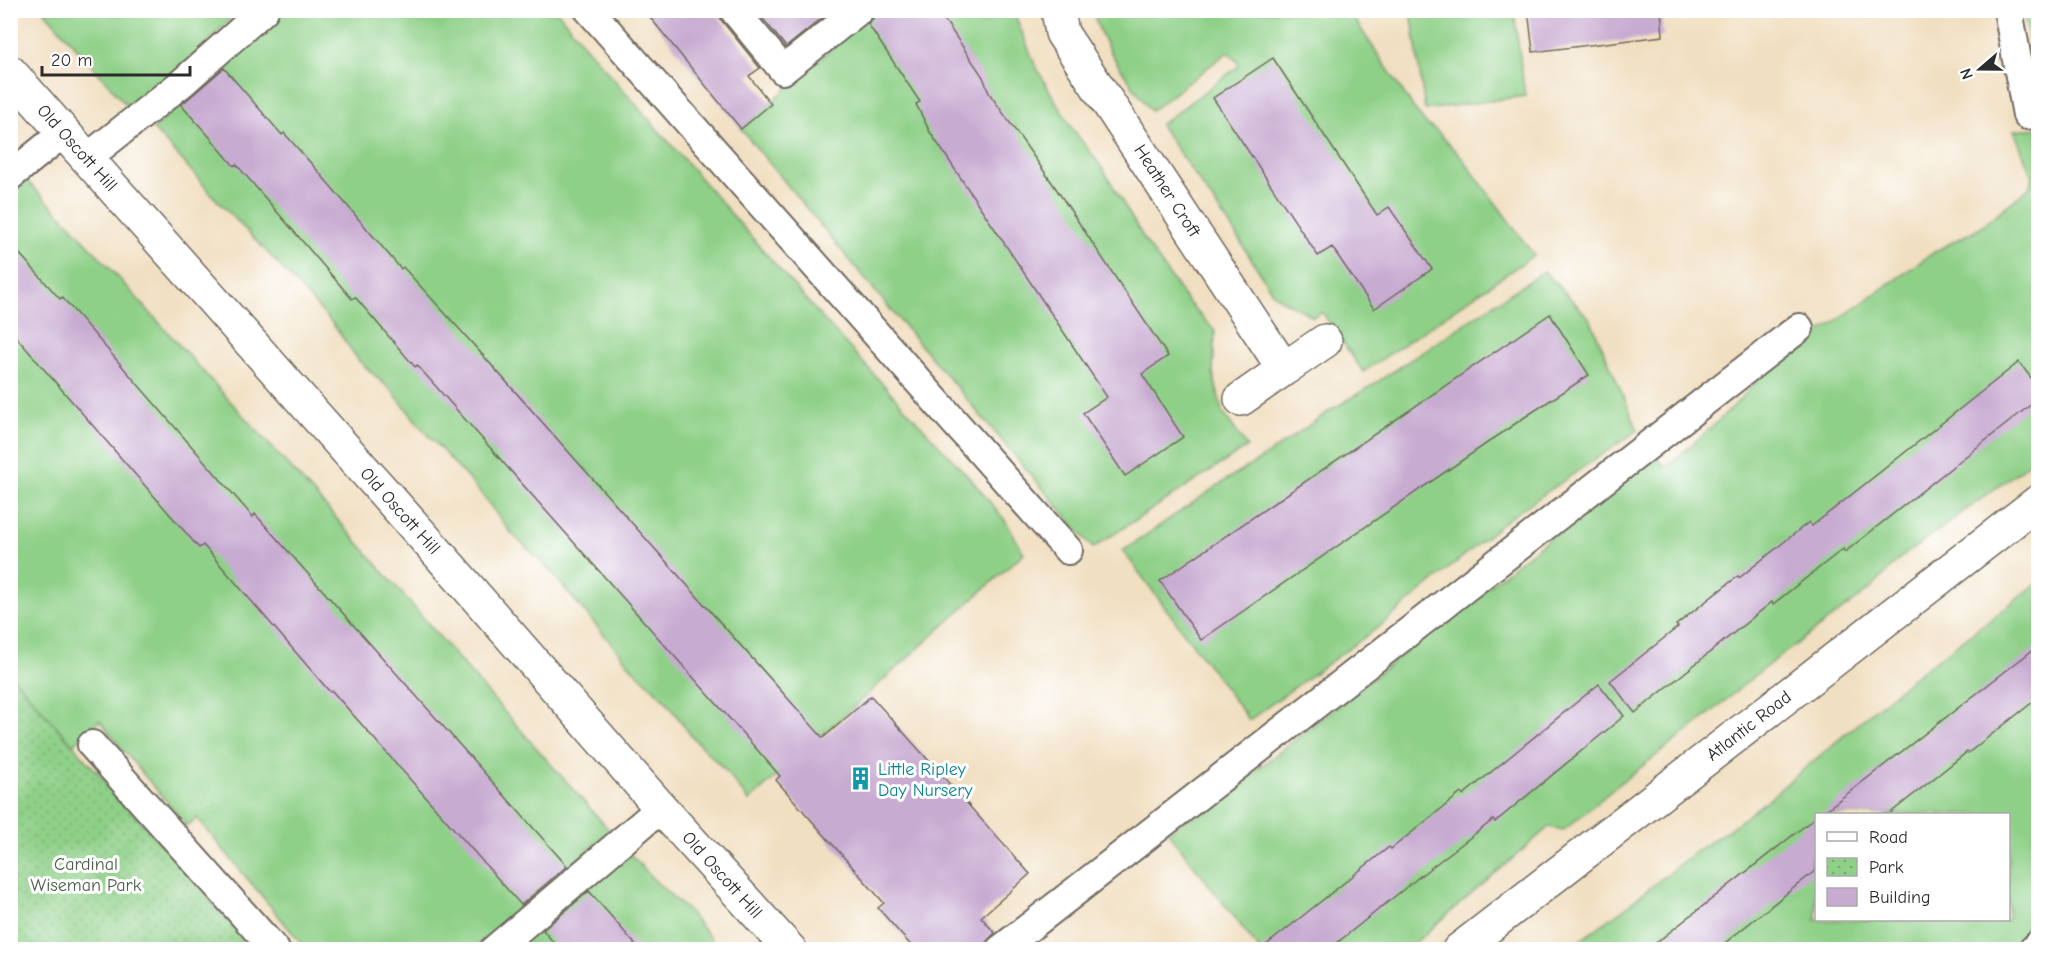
<svg xmlns="http://www.w3.org/2000/svg" width="2049" height="960" viewBox="0 0 2049 960" font-family="'Comic Neue',sans-serif">
  <style>
    .park { fill: url(#park-dots); stroke: #5d7e5a; stroke-width: 1.5 }
    .garden { fill: #8fd088; stroke: #5d7e5a; stroke-width: 1.5; fill-rule: evenodd }
    .building { fill: #c8abd1 }
    .lines { fill: none; stroke-linecap: round; stroke-linejoin: round }
    .lane-casing { stroke: #706a60; stroke-width: 32 }
    .street-casing { stroke: #706a60; stroke-width: 36 }
    .lane { stroke: #fff; stroke-width: 28 }
    .street { stroke: #fff; stroke-width: 33 }
    .labels { text-anchor: middle; dominant-baseline: central; stroke-width: 6; stroke-linejoin: round; paint-order: stroke }
    .street-label { font-size: 18px; fill: #2b2b2b; stroke: #fff }
    .culture-label { font-size: 18px; fill: #0d838f; stroke: #fff; text-anchor: start }
    .park-label { font-size: 18px; fill: #495d47; stroke: #fff }
  </style>
  <defs>
    <pattern id="park-dots" width="8" height="8" patternUnits="userSpaceOnUse" patternTransform="scale(1.5)"><rect width="8" height="8" fill="#8fd088"/><path d="M2 2h.1M6 6h.1" fill="none" stroke="#75a96f" stroke-width="1.8" stroke-linecap="round"/></pattern>
  </defs>
  <rect width="100%" height="100%" fill="#fff"/>
  <filter id="ink" filterUnits="userSpaceOnUse"><feTurbulence type="fractalNoise" baseFrequency=".0167" numOctaves="2"/><feDisplacementMap in="SourceGraphic" scale="12" xChannelSelector="R" yChannelSelector="G"/><feConvolveMatrix kernelMatrix="1 2 1 2 8 2 1 2 1" color-interpolation-filters="sRGB"/></filter>
  <filter id="wash" filterUnits="userSpaceOnUse"><feTurbulence type="fractalNoise" baseFrequency=".008" numOctaves="4" result="noise"/><feDisplacementMap in="SourceGraphic" scale="24" xChannelSelector="R" yChannelSelector="G"/><feGaussianBlur stdDeviation="1.35" result="paint"/><feColorMatrix in="noise" values="0 0 0 0 0 0 0 0 0 0 0 0 0 0 0 0 0 1.4 0 .05"/><feComposite in="paint" operator="in"/></filter>
  <g filter="url(#wash)">
    <rect width="100%" height="100%" fill="#f1dfc1"/>
    <!-- park -->
    <path class="park" d="M 11,675 L 254,949 L 11,949 Z"/>
    <!-- garden -->
    <path class="garden" d="M 44,11 L 238,11 L 198,52 L 130,109 Z
      M 283,11 L 557,11 L 585,46 L 822,318 L 974,483 L 1004,519 L 1024,553 L 749,801 L 725,770 L 692,737 L 666,701 L 633,669 L 545,565 L 511,533 L 479,491 L 420,426 L 392,391 L 359,361 L 333,324 L 270,255 L 212,195 L 182,160 L 153,129 L 259,29 Z
      M 877,11 L 1015,11 L 1017,20 L 1035,65 L 1052,95 L 1072,128 L 1103,169 L 1146,242 L 1187,301 L 1215,331 L 1213,373 L 1222,411 L 1247,447 L 1093,548 L 890,309 L 741,129 L 868,16 Z
      M 1093,11 L 1349,11 L 1413,107 L 1425,123 L 1437,131 L 1463,159 L 1534,255 L 1363,372 L 1322,312 L 1313,317 C 1300,307 1283,304 1272,292 L 1231,227 L 1160,125 L 1240,65 L 1228,52 L 1151,111 C 1130,82 1101,45 1093,11 Z
      M 1411,11 L 1514,11 L 1525,96 L 1425,110 Z
      M 2022,11 L 2038,11 L 2038,112 C 2033,78 2033,43 2022,11 Z
      M 2038,128 L 2038,457 L 1899,559 L 1872,588 L 1763,669 L 1696,725 L 1623,781 L 1564,830 L 1549,827 L 1408,949 L 1259,949 L 1168,832 L 1239,784 L 1654,455 L 1666,468 L 1727,413 L 1759,379 L 1795,350 L 1936,251 L 1979,228 L 2029,188 L 2032,177 L 2014,130 Z
      M 26,180 L 69,223 L 363,548 L 486,691 L 610,831 L 473,949 L 306,949 L 197,818 L 187,826 C 158,790 127,758 100,720 L 73,745 L 11,675 L 10,192 Z
      M 1544,271 L 1590,319 L 1638,430 L 1509,518 L 1379,627 L 1249,720 L 1123,551 L 1226,480 L 1261,459 L 1331,410 L 1371,386 Z
      M 2038,583 L 2038,926 L 2009,949 L 1567,950 L 1626,907 L 1696,851 L 1731,828 L 1766,801 L 1906,683 ZM 1816,814 L 2008,814 L 2008,920 L 1816,920 Z
      M 624,847 L 653,879 L 690,913 L 719,949 L 504,950 Z"/>
    <g id="blocks">
      <!-- building -->
      <path class="building" d="M 644,10 L 718,10 L 721,20 L 760,68 L 749,76 L 771,104 L 741,129 Z
        M 756,10 L 832,10 L 786,47 Z
        M 875,10 L 938,10 L 983,77 L 989,93 L 1053,184 L 1168,356 L 1142,374 L 1183,437 L 1125,476 L 1083,413 L 1107,397 L 930,132 L 916,104 L 920,102 L 868,24 L 874,17 Z
        M 1528,10 L 1661,10 L 1663,36 L 1533,52 Z
        M 1273,58 L 1377,215 L 1389,207 L 1432,269 L 1374,309 L 1332,247 L 1318,256 L 1213,98 Z
        M 224,68 L 282,135 L 284,133 L 317,170 L 401,269 L 403,267 L 463,333 L 823,738 L 871,696 L 1030,874 L 981,917 L 995,933 L 985,943 L 984,950 L 915,950 L 878,908 L 884,903 L 776,780 L 780,776 L 753,745 L 417,365 L 415,367 L 355,297 L 352,299 L 236,164 L 234,166 L 208,135 L 181,105 Z
        M 10,243 L 60,299 L 62,297 L 253,517 L 255,514 L 567,866 L 521,905 L 332,691 L 330,692 L 203,545 L 199,548 L 10,330 Z
        M 1550,314 L 1589,375 L 1525,417 L 1201,640 L 1160,581 Z
        M 2019,362 L 2038,387 L 2038,399 L 1845,552 L 1843,549 L 1773,604 L 1772,602 L 1635,713 L 1610,681 L 1678,627 L 1676,625 L 1738,576 L 1739,578 L 1809,522 L 1812,526 Z
        M 2038,646 L 2038,698 L 1968,753 L 1967,752 L 1889,814 L 1821,814 Z
        M 1599,684 L 1624,716 L 1495,822 L 1493,820 L 1424,873 L 1328,950 L 1260,950 L 1389,847 L 1391,849 L 1461,793 L 1463,795 Z
        M 1816,817 L 1816,870 L 1716,950 L 1647,950 Z
        M 589,891 L 610,915 L 640,950 L 560,950 L 543,930 Z"/>
    </g>
  </g>
  <g filter="url(#ink)">
    <use href="#blocks" fill-opacity="0" stroke="#706a60" stroke-width="1.5"/>
    <g class="lines">
      <defs>
        <path id="lane" d="M 589,10 L 1068,550
          M 734,10 L 783,70 L 859,10
          M 2008,10 L 2027,115
          M 87,158 L 182,83 L 264,10
          M 10,176 L 63,133
          M 92,745 L 275,950
          M 494,950 L 661,808
          M 1000,950 L 1799,328
          M 2033,950 L 2038,945"/>
        <path id="street" d="M 1058,10 L 1062,33 L 1284,369 L 1241,399
          M 10,72 L 437,552 L 661,808 L 790,950
          M 1284,369 L 1325,341
          M 1459,950 L 2038,502"/>
      </defs>
      <!-- lane casing -->
      <use href="#lane" class="lane-casing"/>
      <!-- street casing -->
      <use href="#street" class="street-casing"/>
      <!-- lane -->
      <use href="#lane" class="lane"/>
      <!-- street -->
      <use href="#street" class="street"/>
    </g>
  </g>
  <!-- icons -->
  <defs>
    <symbol id="building-bare" viewBox="-9 -9 18 18"><path d="M-4-6H4V6H1V3H-1V6H-4ZM-2.5-4.3h1.7v1.8h-1.7ZM.8-4.3h1.7v1.8H.8ZM-2.5-1h1.7V.8h-1.7ZM.8-1h1.7V.8H.8Z" fill="#0f9aa8" stroke="#fff" stroke-width="2.5" paint-order="stroke"/></symbol>
  </defs>
  <g fill-rule="evenodd">
    <use href="#building-bare" x="844" y="762" width="33" height="33"/>
  </g>
  <g class="labels">
    <!-- street labels -->
    <g class="street-label">
      <text transform="translate(77 148) rotate(48)">Old Oscott Hill</text>
      <text transform="translate(1167 191) rotate(57)">Heather Croft</text>
      <text transform="translate(400 511) rotate(48)">Old Oscott Hill</text>
      <text transform="translate(1749 726) rotate(-38)">Atlantic Road</text>
      <text transform="translate(722 875) rotate(48)">Old Oscott Hill</text>
    </g>
    <!-- culture labels -->
    <g class="culture-label">
      <text x="878" y="769">Little Ripley<tspan x="878" dy="21">Day Nursery</tspan></text>
    </g>
    <!-- park labels -->
    <g class="park-label">
      <text x="86" y="864">Cardinal<tspan x="86" dy="21">Wiseman Park</tspan></text>
    </g>
  </g>
  <!-- margin -->
  <rect width="2049" height="960" fill="none" stroke="#fff" stroke-width="36"/>
  <!-- legend -->
  <rect x="1815" y="813" width="195" height="108" fill="#ffffff" stroke="#aaaaaa" stroke-width="1.5"/>
  <rect x="1827" y="832" width="30" height="9" fill="#ffffff" stroke="#aaaaaa" stroke-width="1.5"/>
  <text x="1869" y="843" font-size="18" fill="#2b2b2b">Road</text>
  <rect x="1827" y="858" width="30" height="18" fill="url(#park-dots)" stroke="#aaaaaa" stroke-width="1.5"/>
  <text x="1869" y="873" font-size="18" fill="#2b2b2b">Park</text>
  <rect x="1827" y="888" width="30" height="18" fill="#c8abd1" stroke="#aaaaaa" stroke-width="1.5"/>
  <text x="1869" y="903" font-size="18" fill="#2b2b2b">Building</text>
  <!-- north arrow -->
  <g transform="translate(1980 69) rotate(250)" stroke="#ffffff" stroke-width="4.5" paint-order="stroke">
  <path d="M0-4.5L10 22L0 15L-10 22Z" fill="#2b2b2b"/>
  <text y="-9" font-size="16" font-weight="bold" text-anchor="middle" fill="#2b2b2b">N</text>
  </g>
  <!-- scale -->
  <path d="M42 66v9h148v-9" fill="none" stroke="#2b2b2b" stroke-width="3"/>
  <text x="51" y="66" font-size="18" fill="#2b2b2b" stroke="#ffffff" stroke-width="4.5" paint-order="stroke">20 m</text>
</svg>
